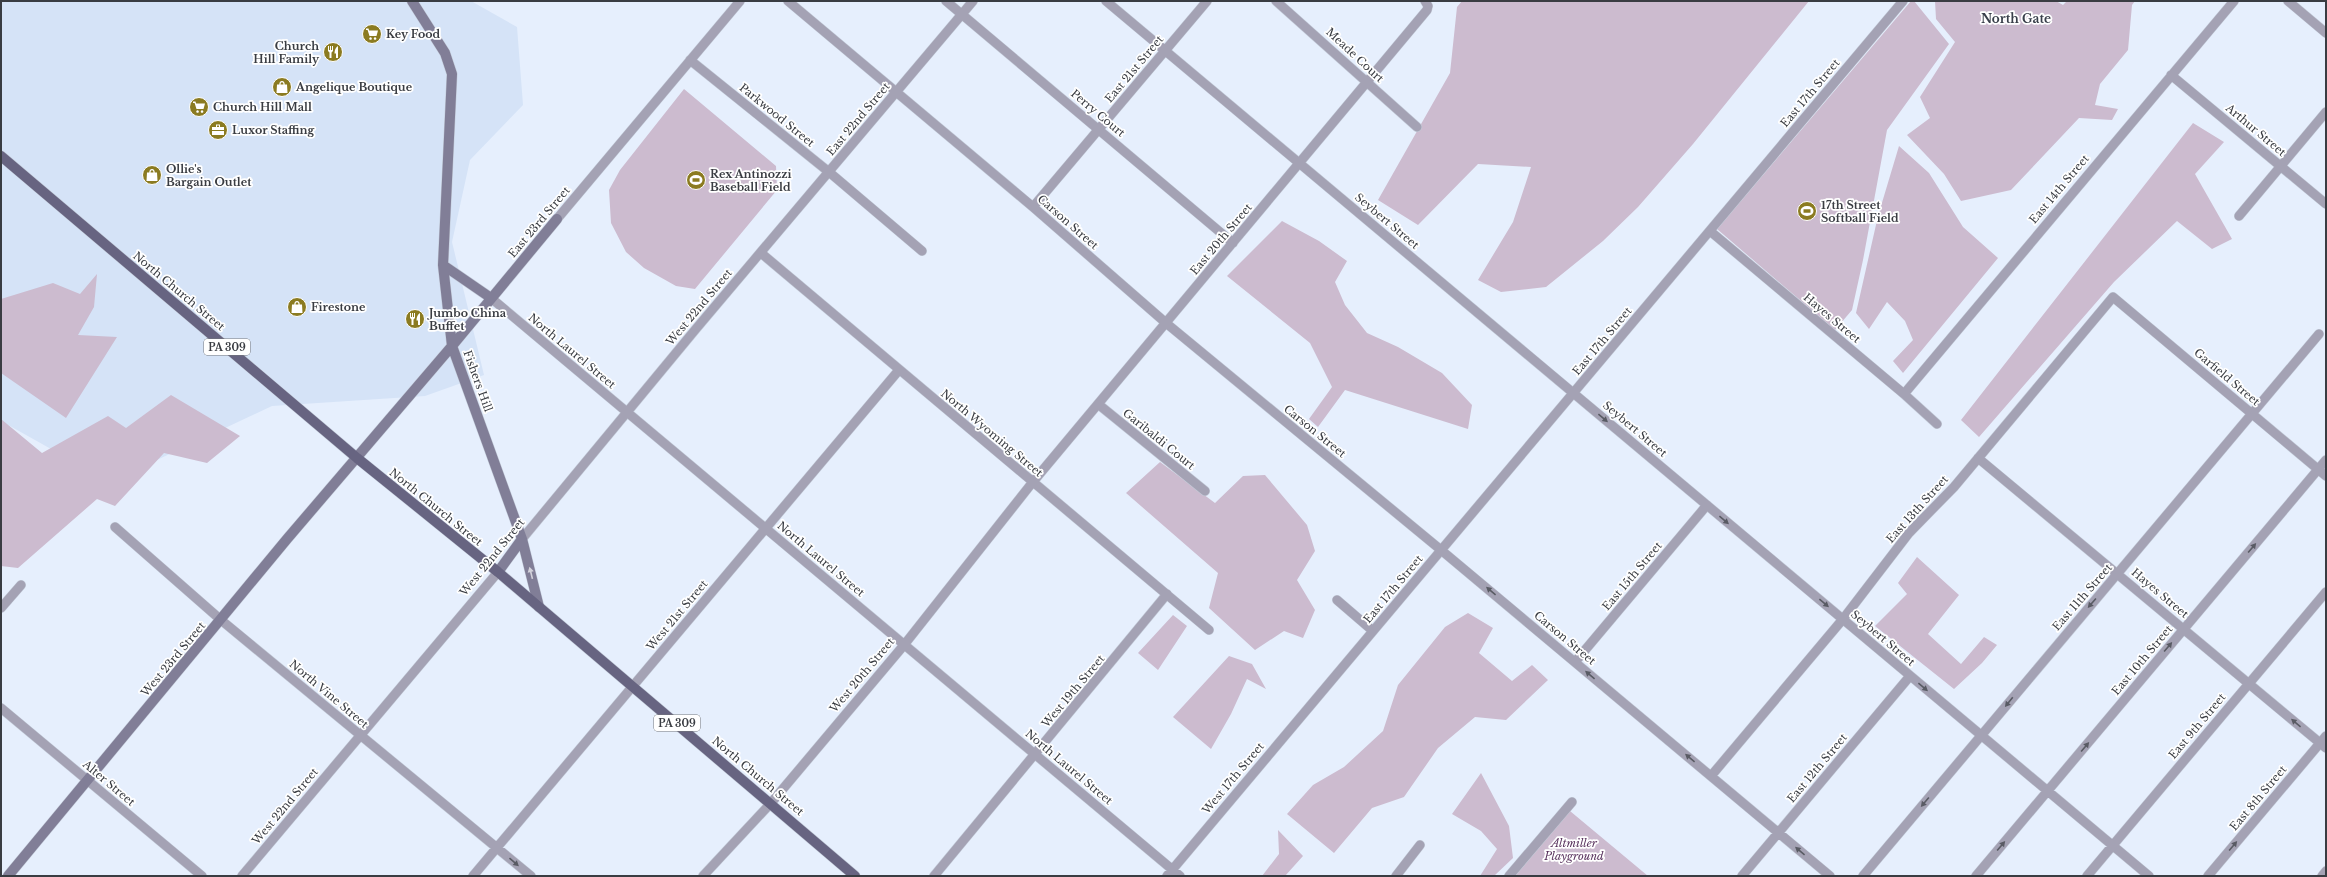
<svg xmlns="http://www.w3.org/2000/svg" width="2327" height="877" viewBox="0 0 2327 877" font-family="'Libre Baskerville',serif">
  <style>
    .built { fill: #d5e3f7 }
    .green { fill: #ccbbcf }
    .lines { fill: none; stroke-linecap: round; stroke-linejoin: round }
    .street-casing { stroke: #c3cbd8; stroke-width: 10 }
    .secondary-casing { stroke: #c3cbd8; stroke-width: 11 }
    .primary-casing { stroke: #c3cbd8; stroke-width: 11 }
    .street { stroke: #a4a2b4; stroke-width: 9 }
    .secondary { stroke: #817e97; stroke-width: 10 }
    .primary { stroke: #676481; stroke-width: 10 }
    .oneway { fill: #595b64 }
    .oneway2 { fill: #d3d2db }
    .labels { text-anchor: middle; dominant-baseline: central; stroke-width: 3.5; stroke-linejoin: round; paint-order: stroke }
    .shield { fill: #fff; stroke: #74767b; stroke-width: 1 }
    .shield-label { font-size: 10px; font-weight: bold; fill: #393c42 }
    .poi-label { font-size: 11px; font-weight: bold; fill: #393c42; stroke: #fff; text-anchor: start }
    .street-label { font-size: 11px; fill: #393c42; stroke: #fff }
    .park-label { font-size: 11px; font-style: italic; fill: #59335e; stroke: #fff }
    .neighbourhood-label { font-size: 12px; font-weight: bold; fill: #383f4a; stroke: #fff }
  </style>
  <rect width="100%" height="100%" fill="#e6effd"/>
  <!-- built -->
  <path class="built" d="M 1,1 L 471,1 L 517,27 L 523,105 L 470,160 L 452,242 L 484,375 L 425,396 L 272,406 L 110,482 L 1,421 Z"/>
  <!-- green -->
  <path class="green" d="M 1462,1 L 1809,1 L 1693,144 L 1638,207 L 1603,241 L 1546,287 L 1501,292 L 1478,280 L 1513,222 L 1531,167 L 1478,164 L 1418,225 L 1378,200 L 1450,73 L 1457,7 Z
    M 1911,1 L 1914,1 L 1949,44 L 1887,130 L 1863,260 L 1852,310 L 1835,330 L 1717,229 Z
    M 1935,1 L 2056,1 L 2063,5 L 2067,1 L 2135,1 L 2132,5 L 2128,50 L 2100,84 L 2095,105 L 2118,109 L 2112,120 L 2079,118 L 2011,190 L 1961,201 L 1944,174 L 1907,135 L 1930,118 L 1920,97 L 1955,42 L 1936,19 Z
    M 684,89 L 776,166 L 777,190 L 695,289 L 676,286 L 644,268 L 626,252 L 611,223 L 609,190 L 620,170 Z
    M 2193,123 L 2224,142 L 2195,174 L 2232,239 L 2212,249 L 2177,221 L 2114,282 L 1979,437 L 1961,420 Z
    M 1899,146 L 1929,173 L 1963,227 L 1998,258 L 1903,373 L 1893,361 L 1913,340 L 1905,321 L 1887,302 L 1869,329 L 1856,313 L 1878,216 Z
    M 1282,221 L 1319,241 L 1347,261 L 1335,282 L 1345,305 L 1367,333 L 1398,347 L 1442,373 L 1472,405 L 1468,429 L 1345,390 L 1318,427 L 1309,419 L 1332,387 L 1310,343 L 1227,276 Z
    M 97,274 L 94,307 L 78,335 L 117,337 L 66,418 L 1,373 L 1,299 L 53,283 L 80,294 Z
    M 171,395 L 240,436 L 207,463 L 164,453 L 115,506 L 97,499 L 18,568 L 1,566 L 1,419 L 42,453 L 108,416 L 126,428 Z
    M 1160,462 L 1215,503 L 1243,476 L 1265,475 L 1307,525 L 1315,551 L 1297,580 L 1315,610 L 1303,638 L 1284,631 L 1255,650 L 1209,608 L 1218,573 L 1126,493 Z
    M 1917,557 L 1959,595 L 1928,634 L 1961,664 L 1984,637 L 1997,645 L 1982,663 L 1954,689 L 1875,626 L 1907,594 L 1898,583 Z
    M 1468,613 L 1493,628 L 1479,653 L 1512,681 L 1532,665 L 1548,680 L 1506,720 L 1475,717 L 1438,748 L 1404,797 L 1372,808 L 1334,853 L 1287,814 L 1313,785 L 1344,767 L 1383,731 L 1398,685 L 1445,627 Z
    M 1173,615 L 1187,626 L 1158,670 L 1138,653 Z
    M 1229,656 L 1252,664 L 1266,689 L 1247,679 L 1231,714 L 1211,749 L 1173,717 Z
    M 1481,773 L 1509,826 L 1513,858 L 1494,876 L 1480,876 L 1497,849 L 1481,831 L 1452,814 Z
    M 1570,811 L 1648,876 L 1515,876 Z
    M 1278,830 L 1303,856 L 1285,876 L 1262,876 L 1279,854 Z"/>
  <g class="lines">
    <defs>
      <path id="street" d="M 788,1 L 1033,207 L 1166,323 L 1441,550 L 1830,876
        M 946,1 L 1233,243
        M 1106,1 L 2149,876
        M 1276,1 L 1417,127
        M 2288,1 L 2326,33
        M 690,60 L 829,172 L 922,251
        M 2171,75 L 2326,204
        M 1033,207 L 1207,1
        M 2239,216 L 2326,112
        M 557,219 L 740,1
        M 1710,231 L 1904,394 L 1937,424
        M 761,253 L 1209,630
        M 491,298 L 1180,876
        M 1904,394 L 2234,1
        M 1098,404 L 1205,491
        M 1978,458 L 2326,748
        M 115,527 L 221,620 L 531,876
        M 522,539 L 695,330 L 973,1
        M 1337,600 L 1373,631
        M 1,608 L 21,585
        M 1575,662 L 1707,505
        M 1,708 L 202,876
        M 1711,776 L 1843,619 L 1909,533 L 1954,487 L 2113,297 L 2326,476
        M 242,876 L 498,572
        M 473,876 L 899,370
        M 703,876 L 771,803 L 904,645 L 1032,483 L 1427,10 L 1428,6 L 1425,1
        M 934,876 L 1167,594
        M 1167,876 L 1903,1
        M 1396,876 L 1420,845
        M 1509,876 L 1572,802
        M 1742,876 L 1910,676
        M 1863,876 L 2319,334
        M 1976,876 L 2326,460
        M 2087,876 L 2326,592
        M 2208,876 L 2326,736
        M 2322,876 L 2326,871"/>
      <path id="secondary" d="M 412,1 L 445,53 L 452,74 L 443,265 L 452,346 L 522,539 L 539,607
        M 443,265 L 491,298
        M 498,572 L 522,539
        M 8,876 L 287,539 L 452,346 L 557,219"/>
      <path id="primary" d="M 1,156 L 357,458 L 498,572 L 855,876"/>
    </defs>
    <!-- street casing -->
    <use href="#street" class="street-casing"/>
    <!-- secondary casing -->
    <use href="#secondary" class="secondary-casing"/>
    <!-- primary casing -->
    <use href="#primary" class="primary-casing"/>
    <!-- street -->
    <use href="#street" class="street"/>
    <!-- secondary -->
    <use href="#secondary" class="secondary"/>
    <!-- primary -->
    <use href="#primary" class="primary"/>
  </g>
  <!-- one-way arrows -->
  <defs><path id="oneway-solid" d="M-6-.8H1V-3.2L6.5 0L1 3.2V.8H-6Z"/></defs>
  <g class="oneway">
    <use href="#oneway-solid" transform="translate(1603 418) rotate(40)"/>
    <use href="#oneway-solid" transform="translate(1724 520) rotate(40)"/>
    <use href="#oneway-solid" transform="translate(2252 548) rotate(-50)"/>
    <use href="#oneway-solid" transform="translate(1491 591) rotate(-140)"/>
    <use href="#oneway-solid" transform="translate(1824 603) rotate(40)"/>
    <use href="#oneway-solid" transform="translate(2092 603) rotate(131)"/>
    <use href="#oneway-solid" transform="translate(2168 647) rotate(-50)"/>
    <use href="#oneway-solid" transform="translate(1590 675) rotate(-140)"/>
    <use href="#oneway-solid" transform="translate(1923 687) rotate(40)"/>
    <use href="#oneway-solid" transform="translate(2009 702) rotate(129)"/>
    <use href="#oneway-solid" transform="translate(2296 723) rotate(-140)"/>
    <use href="#oneway-solid" transform="translate(2085 747) rotate(-50)"/>
    <use href="#oneway-solid" transform="translate(1690 758) rotate(-140)"/>
    <use href="#oneway-solid" transform="translate(1925 802) rotate(130)"/>
    <use href="#oneway-solid" transform="translate(2001 846) rotate(-50)"/>
    <use href="#oneway-solid" transform="translate(2233 846) rotate(-50)"/>
    <use href="#oneway-solid" transform="translate(1800 851) rotate(-140)"/>
    <use href="#oneway-solid" transform="translate(514 862) rotate(41)"/>
  </g>
  <use class="oneway2" href="#oneway-solid" transform="translate(531 573) rotate(-104)"/>
  <!-- icons -->
  <defs>
    <symbol id="supermarket-disc" viewBox="-11 -11 22 22"><circle r="9.5" fill="#8b7b21" stroke="#fff"/><path d="M-6-5.5h2.5l.6 2H6L4.5 2H-2.5L-4.4-4H-6ZM-1.5 3.2a1.3 1.3 0 1 0 .1 0ZM3 3.2a1.3 1.3 0 1 0 .1 0Z" fill="#fff"/></symbol>
    <symbol id="restaurant-disc" viewBox="-11 -11 22 22"><circle r="9.5" fill="#8b7b21" stroke="#fff"/><path d="M-5-6h1v4h1v-4h1v4h1v-4h1v5L-1.5 .5V6h-2V.5L-5-1ZM5-6V6H3V1.5H1.5Q1.5-4 5-6Z" fill="#fff"/></symbol>
    <symbol id="shop-disc" viewBox="-11 -11 22 22"><circle r="9.5" fill="#8b7b21" stroke="#fff"/><path d="M-5-2.5h2.3a2.7 3.5 0 0 1 5.4 0H5L5.5 6h-11ZM-1.5-2.5h3a1.5 2.3 0 0 0-3 0Z" fill="#fff"/></symbol>
    <symbol id="office-disc" viewBox="-11 -11 22 22"><circle r="9.5" fill="#8b7b21" stroke="#fff"/><path d="M-6-3h4V-5.5h4V-3h4V5H-6ZM-1-4.5V-3h2v-1.5ZM-6 0V1H6V0Z" fill="#fff"/></symbol>
    <symbol id="stadium-disc" viewBox="-11 -11 22 22"><circle r="9.5" fill="#8b7b21" stroke="#fff"/><path d="M0-5a6.5 5 0 1 0 0 10a6.5 5 0 1 0 0-10ZM-3.5-1.8h7v3.6h-7Z" fill="#fff"/></symbol>
  </defs>
  <g fill-rule="evenodd">
    <use href="#supermarket-disc" x="361" y="23" width="22" height="22"/>
    <use href="#restaurant-disc" x="322" y="41" width="22" height="22"/>
    <use href="#shop-disc" x="271" y="76" width="22" height="22"/>
    <use href="#supermarket-disc" x="188" y="96" width="22" height="22"/>
    <use href="#office-disc" x="207" y="119" width="22" height="22"/>
    <use href="#shop-disc" x="141" y="164" width="22" height="22"/>
    <use href="#stadium-disc" x="685" y="169" width="22" height="22"/>
    <use href="#stadium-disc" x="1796" y="200" width="22" height="22"/>
    <use href="#shop-disc" x="286" y="296" width="22" height="22"/>
    <use href="#restaurant-disc" x="404" y="308" width="22" height="22"/>
  </g>
  <g class="labels">
    <!-- shield labels -->
    <g class="shield">
      <rect x="204" y="339" width="46" height="16" rx="3"/>
      <rect x="654" y="715" width="46" height="16" rx="3"/>
    </g>
    <g class="shield-label">
      <text x="227" y="347">PA 309</text>
      <text x="677" y="723">PA 309</text>
    </g>
    <!-- poi labels -->
    <g class="poi-label">
      <text x="386" y="34">Key Food</text>
      <text x="319" y="46" text-anchor="end">Church<tspan x="319" dy="13">Hill Family</tspan></text>
      <text x="296" y="87">Angelique Boutique</text>
      <text x="213" y="107">Church Hill Mall</text>
      <text x="232" y="130">Luxor Staffing</text>
      <text x="166" y="169">Ollie's<tspan x="166" dy="13">Bargain Outlet</tspan></text>
      <text x="710" y="174">Rex Antinozzi<tspan x="710" dy="13">Baseball Field</tspan></text>
      <text x="1821" y="205">17th Street<tspan x="1821" dy="13">Softball Field</tspan></text>
      <text x="311" y="307">Firestone</text>
      <text x="429" y="313">Jumbo China<tspan x="429" dy="13">Buffet</tspan></text>
    </g>
    <!-- street labels -->
    <g class="street-label">
      <text transform="translate(1355 55) rotate(43)">Meade Court</text>
      <text transform="translate(1134 69) rotate(-50)">East 21st Street</text>
      <text transform="translate(1810 93) rotate(-50)">East 17th Street</text>
      <text transform="translate(1098 113) rotate(40)">Perry Court</text>
      <text transform="translate(777 115) rotate(39)">Parkwood Street</text>
      <text transform="translate(858 119) rotate(-50)">East 22nd Street</text>
      <text transform="translate(2256 130) rotate(40)">Arthur Street</text>
      <text transform="translate(2059 189) rotate(-50)">East 14th Street</text>
      <text transform="translate(1387 221) rotate(40)">Seybert Street</text>
      <text transform="translate(539 222) rotate(-50)">East 23rd Street</text>
      <text transform="translate(1068 222) rotate(41)">Carson Street</text>
      <text transform="translate(1221 239) rotate(-50)">East 20th Street</text>
      <text transform="translate(179 291) rotate(40)">North Church Street</text>
      <text transform="translate(699 307) rotate(-50)">West 22nd Street</text>
      <text transform="translate(1832 318) rotate(40)">Hayes Street</text>
      <text transform="translate(1602 341) rotate(-50)">East 17th Street</text>
      <text transform="translate(572 351) rotate(40)">North Laurel Street</text>
      <text transform="translate(2227 377) rotate(40)">Garfield Street</text>
      <text transform="translate(478 381) rotate(70)">Fishers Hill</text>
      <text transform="translate(1635 429) rotate(40)">Seybert Street</text>
      <text transform="translate(1315 431) rotate(39)">Carson Street</text>
      <text transform="translate(992 433) rotate(40)">North Wyoming Street</text>
      <text transform="translate(1159 439) rotate(39)">Garibaldi Court</text>
      <text transform="translate(436 507) rotate(39)">North Church Street</text>
      <text transform="translate(1917 509) rotate(-48)">East 13th Street</text>
      <text transform="translate(492 557) rotate(-51)">West 22nd Street</text>
      <text transform="translate(821 559) rotate(40)">North Laurel Street</text>
      <text transform="translate(1632 576) rotate(-50)">East 15th Street</text>
      <text transform="translate(1393 589) rotate(-50)">East 17th Street</text>
      <text transform="translate(2160 593) rotate(40)">Hayes Street</text>
      <text transform="translate(2082 597) rotate(-49)">East 11th Street</text>
      <text transform="translate(677 615) rotate(-50)">West 21st Street</text>
      <text transform="translate(1565 638) rotate(40)">Carson Street</text>
      <text transform="translate(1883 638) rotate(40)">Seybert Street</text>
      <text transform="translate(173 659) rotate(-50)">West 23rd Street</text>
      <text transform="translate(2142 660) rotate(-50)">East 10th Street</text>
      <text transform="translate(862 675) rotate(-50)">West 20th Street</text>
      <text transform="translate(1073 691) rotate(-50)">West 19th Street</text>
      <text transform="translate(329 694) rotate(40)">North Vine Street</text>
      <text transform="translate(2197 726) rotate(-50)">East 9th Street</text>
      <text transform="translate(1069 767) rotate(40)">North Laurel Street</text>
      <text transform="translate(1817 768) rotate(-50)">East 12th Street</text>
      <text transform="translate(758 776) rotate(40)">North Church Street</text>
      <text transform="translate(1233 778) rotate(-50)">West 17th Street</text>
      <text transform="translate(109 783) rotate(40)">Alter Street</text>
      <text transform="translate(2258 798) rotate(-50)">East 8th Street</text>
      <text transform="translate(285 806) rotate(-50)">West 22nd Street</text>
    </g>
    <!-- park labels -->
    <g class="park-label">
      <text x="1574" y="843">Altmiller<tspan x="1574" dy="13">Playground</tspan></text>
    </g>
    <!-- neighbourhood labels -->
    <g class="neighbourhood-label">
      <text x="2016" y="18">North Gate</text>
    </g>
  </g>
  <!-- border -->
  <rect width="2327" height="877" fill="none" stroke="#393c42" stroke-width="4"/>
</svg>
